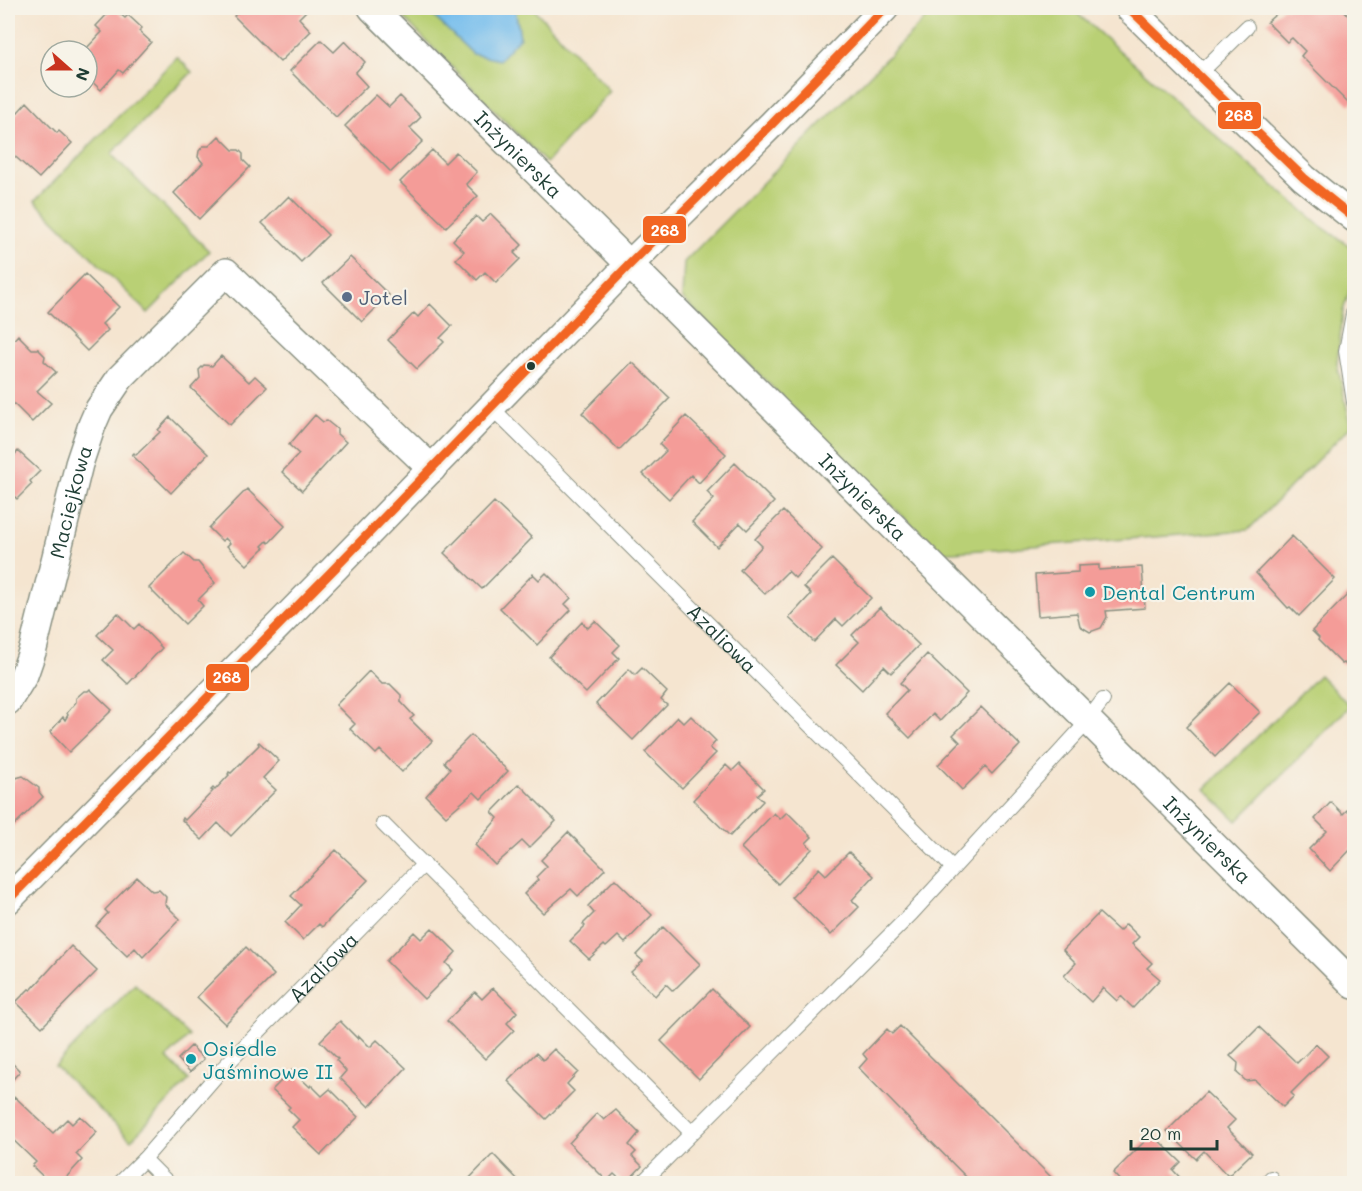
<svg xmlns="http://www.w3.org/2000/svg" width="1362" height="1191" viewBox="0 0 1362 1191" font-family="Mali,sans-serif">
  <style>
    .green { fill: #b9d075; stroke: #6c8654; stroke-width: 1.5 }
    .water { fill: #75bded; stroke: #4a7d90; stroke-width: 1.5 }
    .building { fill: #f49c98 }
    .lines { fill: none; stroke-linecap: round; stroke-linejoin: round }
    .lane-casing { stroke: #8a9182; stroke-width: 16 }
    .street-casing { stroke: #8a9182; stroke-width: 30 }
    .lane { stroke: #fff; stroke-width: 14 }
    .street { stroke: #fff; stroke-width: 27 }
    .bus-1-casing { stroke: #f7f3e8; stroke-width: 14 }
    .bus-1 { stroke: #f26522; stroke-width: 9 }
    .service-dot { fill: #5c6f8a; stroke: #f7f3e8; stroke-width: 2 }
    .bus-dot { fill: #1f3d34; stroke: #f7f3e8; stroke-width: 2 }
    .culture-dot { fill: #0f9aa8; stroke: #f7f3e8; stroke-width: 2 }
    .labels { text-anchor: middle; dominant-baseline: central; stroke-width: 4.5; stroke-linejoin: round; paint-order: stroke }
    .street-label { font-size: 20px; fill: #1f3d34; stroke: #f7f3e8 }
    .service-label { font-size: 20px; fill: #4e5e75; stroke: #f7f3e8; text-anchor: start }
    .culture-label { font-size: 20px; fill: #0d838f; stroke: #f7f3e8; text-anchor: start }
    .line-badge { stroke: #f7f3e8; stroke-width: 2 }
    .badge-label { font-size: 16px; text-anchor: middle; font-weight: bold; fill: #fff }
  </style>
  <rect width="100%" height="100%" fill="#f7f3e8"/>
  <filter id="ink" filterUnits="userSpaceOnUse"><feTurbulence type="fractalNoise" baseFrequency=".0167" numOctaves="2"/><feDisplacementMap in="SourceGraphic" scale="12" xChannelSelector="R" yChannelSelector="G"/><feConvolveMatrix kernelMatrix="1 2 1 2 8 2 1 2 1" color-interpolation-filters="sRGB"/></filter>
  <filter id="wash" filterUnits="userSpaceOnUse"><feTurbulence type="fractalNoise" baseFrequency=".008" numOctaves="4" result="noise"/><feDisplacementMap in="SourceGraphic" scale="24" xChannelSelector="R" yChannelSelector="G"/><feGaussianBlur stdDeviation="1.35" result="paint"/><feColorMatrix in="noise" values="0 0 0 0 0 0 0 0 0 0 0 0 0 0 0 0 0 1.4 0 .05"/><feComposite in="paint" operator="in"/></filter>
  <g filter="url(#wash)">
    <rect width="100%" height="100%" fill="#f5e5d0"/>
    <!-- green -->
    <path class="green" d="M 394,8 L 425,8 L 473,54 L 520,37 L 515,8 L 533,8 L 610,91 L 546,163 Z
      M 936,8 L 1071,8 L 1254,169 L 1321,226 L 1354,249 L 1354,277 L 1343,311 L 1337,364 L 1351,426 L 1248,530 L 940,553 L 682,298 L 684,262 Z
      M 177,57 L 192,72 L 111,154 L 209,251 L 148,313 L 35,201 Z
      M 1319,675 L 1350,706 L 1237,821 L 1205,789 Z
      M 135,984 L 189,1036 L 167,1058 L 189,1080 L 131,1140 L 55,1066 Z"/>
    <!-- water -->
    <path class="water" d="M 425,8 L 515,8 L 520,37 L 499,60 L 473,54 Z"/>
    <g id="blocks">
      <!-- building -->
      <path class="building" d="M 113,8 L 125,18 L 128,15 L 142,28 L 139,31 L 151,42 L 123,73 L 119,70 L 101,90 L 87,77 L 87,51 L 84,51 L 102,32 L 96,26 Z
        M 242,8 L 309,8 L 299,18 L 311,31 L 280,62 L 234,16 Z
        M 1283,8 L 1341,8 L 1354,22 L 1354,100 L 1350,105 L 1301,56 L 1305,51 L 1292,38 L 1287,42 L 1267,22 Z
        M 321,40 L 334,52 L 345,41 L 365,62 L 355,73 L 367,86 L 336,117 L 290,71 Z
        M 376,95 L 389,107 L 400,96 L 421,117 L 410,128 L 423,141 L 391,172 L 345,126 Z
        M 27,102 L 48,124 L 57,133 L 59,131 L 72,143 L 39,178 L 8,150 L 8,123 Z
        M 219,136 L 233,150 L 239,150 L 243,154 L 243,160 L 250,167 L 199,219 L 174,193 L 203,163 L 198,157 L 199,151 L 203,146 L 209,146 Z
        M 432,150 L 445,163 L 456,152 L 477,172 L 466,184 L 478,196 L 446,227 L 400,182 Z
        M 289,196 L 328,235 L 301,262 L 262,223 Z
        M 491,214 L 522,245 L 514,253 L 520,259 L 496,283 L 485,272 L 477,280 L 456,259 L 464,251 L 453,240 L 476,216 L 482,222 Z
        M 350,257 L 389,295 L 362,322 L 323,283 Z
        M 85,274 L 119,307 L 102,324 L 108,330 L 87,351 L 48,312 Z
        M 430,304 L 452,326 L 440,338 L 444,342 L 417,369 L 388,340 L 414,313 L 418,317 Z
        M 18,335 L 32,349 L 38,349 L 45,356 L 44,361 L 56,372 L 37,391 L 51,403 L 32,422 L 8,398 L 8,346 Z
        M 221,356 L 249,382 L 255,376 L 267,387 L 230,425 L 191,388 L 200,378 L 199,370 L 204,365 L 212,366 Z
        M 632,362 L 670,398 L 619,450 L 582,413 Z
        M 315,415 L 323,422 L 327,421 L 337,429 L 337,434 L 346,442 L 302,491 L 282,472 L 299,454 L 289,445 Z
        M 686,416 L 726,454 L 699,483 L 691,475 L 669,499 L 643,474 L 666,451 L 659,444 Z
        M 170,417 L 208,454 L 171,493 L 132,455 L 134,453 L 136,455 L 160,432 L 158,430 Z
        M 18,451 L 40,471 L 30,481 L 32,484 L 17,499 L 15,497 L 8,503 L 8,462 Z
        M 735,463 L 774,502 L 747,530 L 740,523 L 717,547 L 692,522 L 714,499 L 707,492 Z
        M 247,489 L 285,526 L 269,543 L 267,541 L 262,546 L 264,548 L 247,565 L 227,546 L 230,543 L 225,538 L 222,541 L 209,528 Z
        M 494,502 L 532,538 L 482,589 L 444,553 Z
        M 783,511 L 822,549 L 795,578 L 788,571 L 765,594 L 740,570 L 762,546 L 755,539 Z
        M 1292,536 L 1335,579 L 1299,616 L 1290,607 L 1288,608 L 1256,573 Z
        M 184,553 L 194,562 L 198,562 L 215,583 L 198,600 L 203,606 L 185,624 L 149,588 Z
        M 832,559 L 871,598 L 843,626 L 836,619 L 814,642 L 789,618 L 811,594 L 804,587 Z
        M 1099,565 L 1099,570 L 1142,567 L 1145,608 L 1106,611 L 1107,617 L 1101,628 L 1090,632 L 1080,626 L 1077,613 L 1038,616 L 1035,575 L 1078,572 L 1078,566 Z
        M 546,573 L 571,598 L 565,604 L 571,610 L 537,645 L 500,608 L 533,574 L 539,580 Z
        M 1349,593 L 1354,598 L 1354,667 L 1351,670 L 1344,663 L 1342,664 L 1318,640 L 1319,638 L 1312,631 Z
        M 880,607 L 919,645 L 891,673 L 884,666 L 862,690 L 836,665 L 859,642 L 852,635 Z
        M 118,613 L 134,629 L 139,624 L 162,648 L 128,684 L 103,660 L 113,650 L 97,635 Z
        M 595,621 L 620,645 L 613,652 L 619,658 L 586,693 L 549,657 L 582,622 L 588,628 Z
        M 927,654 L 967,693 L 940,721 L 933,714 L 910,738 L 885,713 L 907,690 L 900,683 Z
        M 642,668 L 667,692 L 661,700 L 667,705 L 633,740 L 596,704 L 629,669 L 635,675 Z
        M 369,671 L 382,684 L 390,684 L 401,695 L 401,702 L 414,716 L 410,719 L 432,741 L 402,772 L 380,750 L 376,754 L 350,729 L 355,724 L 336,705 Z
        M 1230,683 L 1260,712 L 1215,757 L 1186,727 Z
        M 90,689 L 112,710 L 69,752 L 50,732 L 63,717 L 65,720 L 68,715 L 67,713 L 76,702 L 76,698 L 84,691 L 88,691 Z
        M 981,707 L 1020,745 L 992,774 L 985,767 L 962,790 L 938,765 L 960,742 L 953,735 Z
        M 691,716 L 716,741 L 710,748 L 716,753 L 682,788 L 645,752 L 678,717 L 684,723 Z
        M 471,735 L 508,771 L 481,799 L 474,792 L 446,816 L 426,796 L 450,769 L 444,762 Z
        M 259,742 L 279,761 L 263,778 L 276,790 L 231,836 L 218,823 L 202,840 L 182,820 L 183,818 L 185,820 L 213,791 L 211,790 L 213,788 L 215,790 L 229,775 L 228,774 L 229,772 L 231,773 L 259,745 L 258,743 Z
        M 739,764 L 764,789 L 757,795 L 763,801 L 730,836 L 693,800 L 726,765 L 732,771 Z
        M 23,776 L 39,788 L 39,792 L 43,797 L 8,831 L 8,791 L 10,785 L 16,778 Z
        M 519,784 L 556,821 L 529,848 L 522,841 L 495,865 L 475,845 L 498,818 L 492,812 Z
        M 1331,802 L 1343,814 L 1348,809 L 1354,815 L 1354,846 L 1330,871 L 1309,849 L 1327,831 L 1315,819 Z
        M 787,812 L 812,837 L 806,843 L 812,849 L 778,884 L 741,848 L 774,813 L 780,819 Z
        M 568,832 L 605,869 L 578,896 L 571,889 L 543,913 L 524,894 L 538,880 L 536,877 L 547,866 L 541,860 Z
        M 336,850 L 368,880 L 322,927 L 319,924 L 303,940 L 285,922 L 301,905 L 291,896 Z
        M 849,852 L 874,876 L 852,900 L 859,907 L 831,935 L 792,897 L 819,868 L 826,875 Z
        M 137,877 L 152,891 L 159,890 L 166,897 L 165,904 L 180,919 L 143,957 L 135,948 L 127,956 L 96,926 L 108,913 L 105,910 Z
        M 615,879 L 652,915 L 625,943 L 618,936 L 606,947 L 604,945 L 589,959 L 570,941 L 585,926 L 583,924 L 594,913 L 588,906 Z
        M 1099,913 L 1119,931 L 1126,924 L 1139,937 L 1132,944 L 1152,963 L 1147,968 L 1160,979 L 1133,1008 L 1121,996 L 1117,1001 L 1103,988 L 1091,1002 L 1064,976 L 1076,963 L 1063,950 Z
        M 663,927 L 700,964 L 673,991 L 666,984 L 655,996 L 631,972 L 643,961 L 636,955 Z
        M 432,928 L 456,952 L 446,963 L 453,970 L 424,999 L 386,961 L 414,932 L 421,939 Z
        M 71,946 L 97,971 L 42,1027 L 16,1002 L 29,989 L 31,990 Z
        M 246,947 L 274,975 L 225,1024 L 197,997 Z
        M 493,988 L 517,1012 L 507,1023 L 514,1030 L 485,1059 L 447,1021 L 475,992 L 482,999 Z
        M 712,989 L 750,1027 L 699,1079 L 661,1041 Z
        M 340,1021 L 358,1039 L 359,1036 L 370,1047 L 377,1040 L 406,1068 L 369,1107 L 340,1078 L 346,1071 L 336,1060 L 338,1059 L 320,1041 Z
        M 900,1026 L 1058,1184 L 973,1184 L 896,1106 L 859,1068 L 867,1059 L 863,1054 L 887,1029 L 892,1034 Z
        M 1259,1027 L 1297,1063 L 1316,1044 L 1328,1056 L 1291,1093 L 1294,1096 L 1283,1107 L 1255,1080 L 1246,1081 L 1237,1073 L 1238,1063 L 1230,1056 Z
        M 191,1046 L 204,1059 L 190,1072 L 178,1059 Z
        M 554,1049 L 578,1072 L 567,1084 L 574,1091 L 546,1119 L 508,1081 L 536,1053 L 543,1060 Z
        M 8,1059 L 20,1071 L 8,1085 Z
        M 292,1070 L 310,1087 L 311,1085 L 322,1096 L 330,1089 L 358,1117 L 321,1155 L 292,1127 L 299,1120 L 288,1109 L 290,1107 L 272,1090 Z
        M 1206,1092 L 1235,1120 L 1227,1128 L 1252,1153 L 1228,1176 L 1204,1151 L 1196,1159 L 1167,1131 Z
        M 15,1097 L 53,1133 L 67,1119 L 72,1124 L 80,1116 L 97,1132 L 76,1154 L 82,1160 L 60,1184 L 51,1184 L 32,1166 L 36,1162 L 8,1135 L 8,1101 L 9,1103 Z
        M 616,1110 L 639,1133 L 629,1145 L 636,1152 L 632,1156 L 642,1166 L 625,1184 L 614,1174 L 607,1181 L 569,1143 L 597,1113 L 604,1120 Z
        M 1152,1134 L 1181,1162 L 1173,1170 L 1186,1184 L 1123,1184 L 1113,1173 Z
        M 493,1154 L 522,1184 L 464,1184 Z"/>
    </g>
  </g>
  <g filter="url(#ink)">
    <use href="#blocks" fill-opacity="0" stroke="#8a9182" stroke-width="1.5"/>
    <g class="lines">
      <defs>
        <g id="lane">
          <path d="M 1198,75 L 1247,27"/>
          <path d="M 1354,309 L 1346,351 L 1354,402"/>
          <path id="s1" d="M 491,407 L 953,868"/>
          <path d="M 383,824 L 691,1132"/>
          <path d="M 144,1159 L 169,1184"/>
          <path id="s2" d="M 119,1184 L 144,1159 L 223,1068 L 424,864"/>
          <path d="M 641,1184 L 911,914 L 1081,729 L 1103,700"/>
          <path d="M 1266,1184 L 1271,1178"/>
        </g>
        <g id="street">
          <path id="s3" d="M 372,8 L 1354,985"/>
          <path d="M 1129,8 L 1304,178 L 1354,218"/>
          <path id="s4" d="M 8,701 L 24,675 L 33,649 L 79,464 L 92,425 L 99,409 L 120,378 L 226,272 L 432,469"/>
          <path d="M 8,900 L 333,570 L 629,265 L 772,124 L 885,8"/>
        </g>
      </defs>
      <!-- lane casing -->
      <use href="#lane" class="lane-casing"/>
      <!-- street casing -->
      <use href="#street" class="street-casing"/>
      <!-- lane -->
      <use href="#lane" class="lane"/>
      <!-- street -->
      <use href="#street" class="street"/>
      <defs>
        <path id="bus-1" d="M 1129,8 L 1304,178 L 1354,218
          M 8,900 L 333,570 L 629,265 L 772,124 L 885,8"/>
      </defs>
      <!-- bus-1 casing -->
      <use href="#bus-1" class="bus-1-casing"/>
      <!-- bus-1 -->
      <use href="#bus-1" class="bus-1"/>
    </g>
  </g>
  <!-- markers -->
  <circle class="service-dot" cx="347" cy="297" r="6"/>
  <circle class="bus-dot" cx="531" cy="366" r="5"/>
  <g class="culture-dot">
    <circle cx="1090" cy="592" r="6"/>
    <circle cx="191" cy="1059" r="6"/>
  </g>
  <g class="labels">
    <!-- street labels -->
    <g class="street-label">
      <text stroke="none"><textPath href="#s3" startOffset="207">Inżynierska</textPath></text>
      <text stroke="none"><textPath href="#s3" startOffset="693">Inżynierska</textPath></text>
      <text stroke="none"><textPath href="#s4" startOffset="210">Maciejkowa</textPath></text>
      <text stroke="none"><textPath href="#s1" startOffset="327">Azaliowa</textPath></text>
      <text stroke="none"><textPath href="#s3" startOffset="1179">Inżynierska</textPath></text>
      <text stroke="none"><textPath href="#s2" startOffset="298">Azaliowa</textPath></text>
    </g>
    <!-- service labels -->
    <g class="service-label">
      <text x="359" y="297">Jotel</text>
    </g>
    <!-- culture labels -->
    <g class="culture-label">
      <text x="1102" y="592">Dental Centrum</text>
      <text x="203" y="1048">Osiedle<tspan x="203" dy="23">Jaśminowe II</tspan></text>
    </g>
  </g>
  <g class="line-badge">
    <rect x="1217" y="101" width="45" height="29" rx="6" fill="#f26522"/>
    <rect x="642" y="215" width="45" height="29" rx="6" fill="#f26522"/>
    <rect x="205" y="663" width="45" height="29" rx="6" fill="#f26522"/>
  </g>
  <g class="badge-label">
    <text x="1239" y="121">268</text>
    <text x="665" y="236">268</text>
    <text x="227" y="683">268</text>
  </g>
  <!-- margin -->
  <rect width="1362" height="1191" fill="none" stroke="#f7f3e8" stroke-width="30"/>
  <!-- north arrow -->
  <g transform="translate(69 69) rotate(111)"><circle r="28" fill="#f7f3e8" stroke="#a1aaa0" stroke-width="1.5"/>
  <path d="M0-4.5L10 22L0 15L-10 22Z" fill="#c8321e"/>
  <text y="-9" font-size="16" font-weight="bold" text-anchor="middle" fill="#1f3d34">N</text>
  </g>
  <!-- scale -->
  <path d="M1131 1140v9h86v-9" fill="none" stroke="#1f3d34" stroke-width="3"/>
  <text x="1140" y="1140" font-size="18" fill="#1f3d34" stroke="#f7f3e8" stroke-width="4.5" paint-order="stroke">20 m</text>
</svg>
